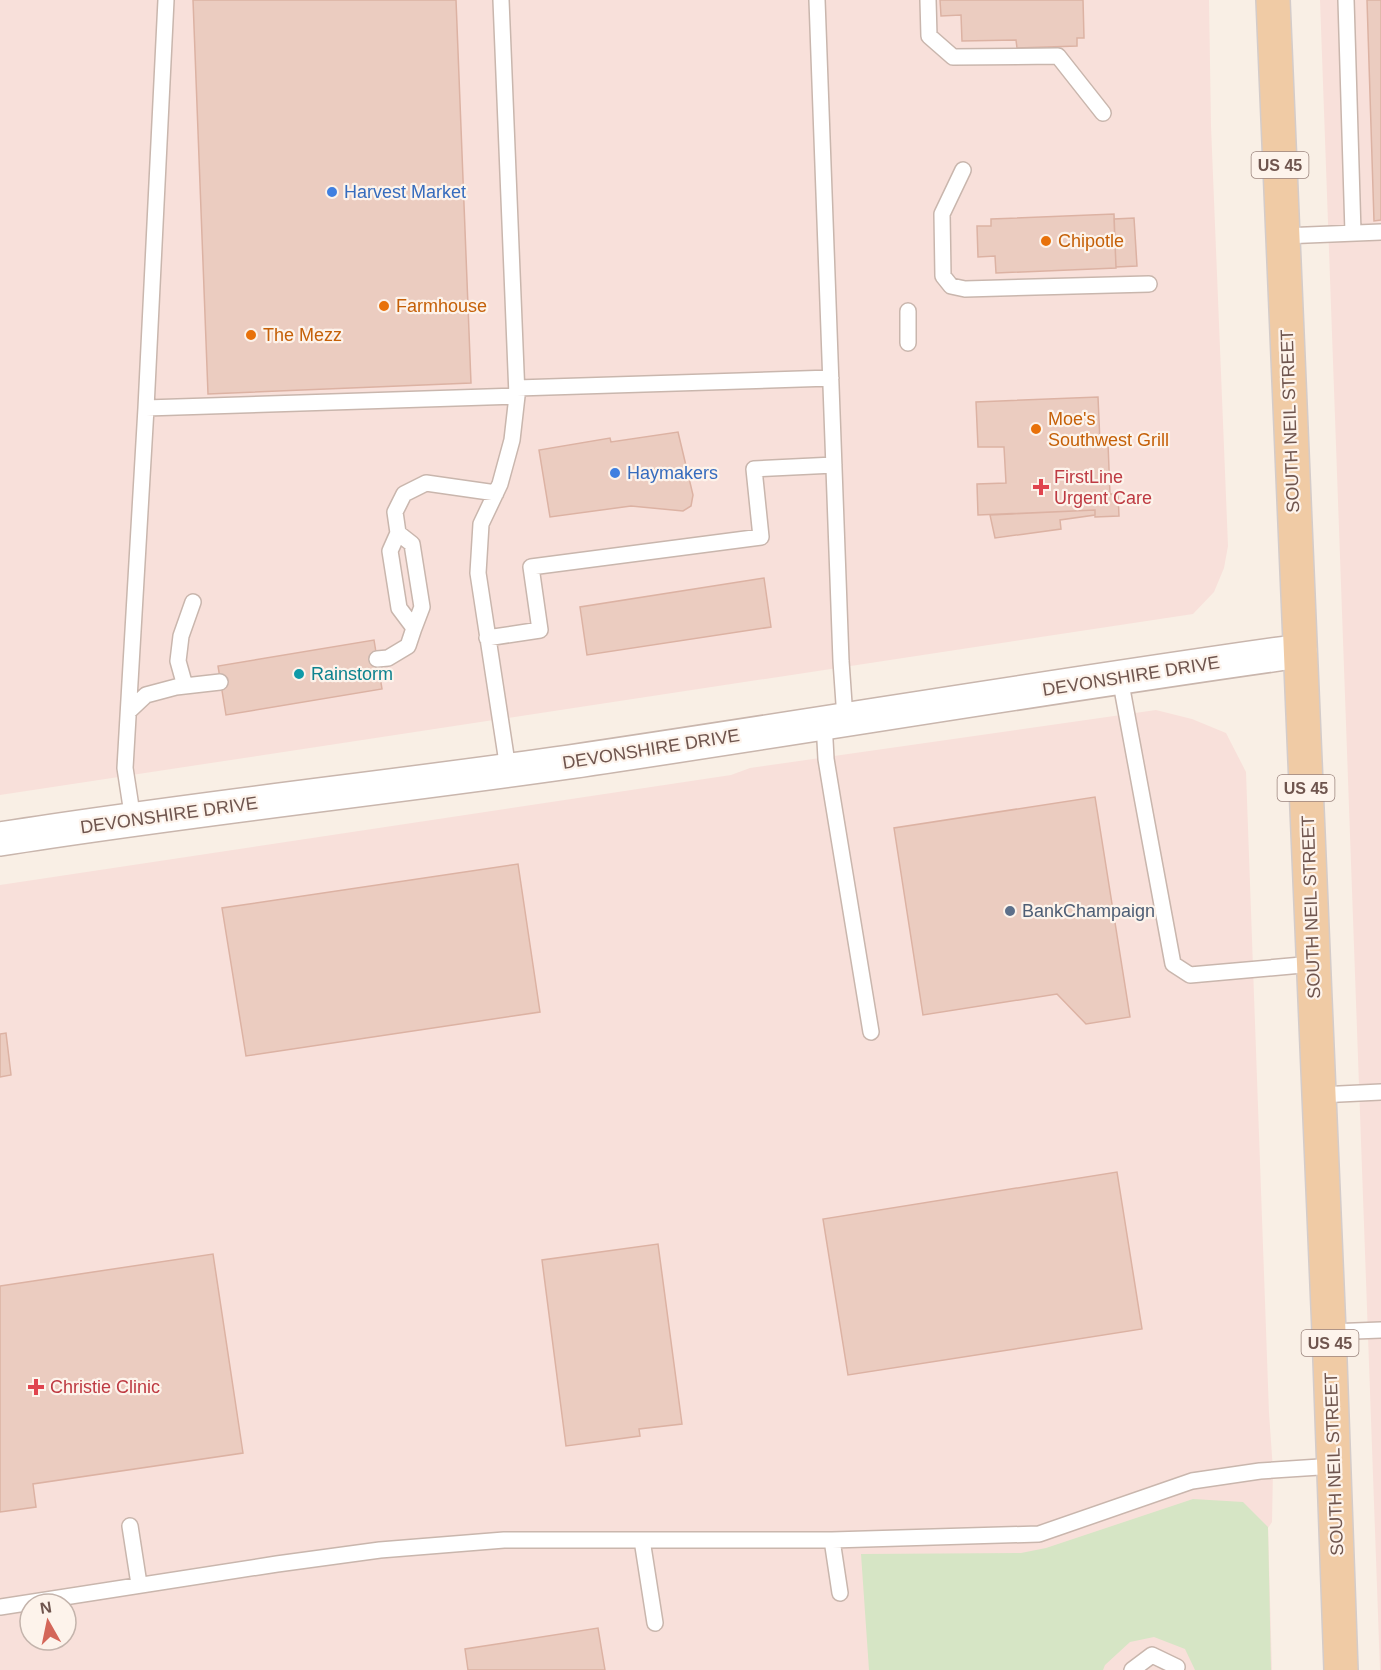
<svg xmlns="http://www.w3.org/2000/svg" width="1381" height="1670" viewBox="0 0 1381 1670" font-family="Arial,sans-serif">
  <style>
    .commercial { fill: #f8e0da; fill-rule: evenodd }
    .green { fill: #d6e5c5 }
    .building { fill: #ebccc0; stroke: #dcb2a3; stroke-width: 1.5 }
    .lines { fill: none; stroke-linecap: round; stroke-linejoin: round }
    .service-casing { stroke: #c9b6ad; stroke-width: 18 }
    .tertiary-casing { stroke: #c9b6ad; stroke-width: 36 }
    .primary-casing { stroke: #d4ccca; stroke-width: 36 }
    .service { stroke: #fff; stroke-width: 15 }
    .tertiary { stroke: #fff; stroke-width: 33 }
    .primary { stroke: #f0cba5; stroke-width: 33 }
    .shop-dot { fill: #3f7fe0; stroke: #fdf3eb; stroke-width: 2 }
    .food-dot { fill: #e8710a; stroke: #fdf3eb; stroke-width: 2 }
    .health-dot { fill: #e0444e; stroke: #fdf3eb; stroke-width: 2 }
    .culture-dot { fill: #0f9aa8; stroke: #fdf3eb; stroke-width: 2 }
    .service-dot { fill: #5c6f8a; stroke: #fdf3eb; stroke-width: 2 }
    .labels { text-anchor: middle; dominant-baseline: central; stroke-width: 4.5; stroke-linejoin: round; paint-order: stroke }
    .shield { fill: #fdf3eb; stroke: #9a847d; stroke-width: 1.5 }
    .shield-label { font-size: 16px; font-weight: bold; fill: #6f554e }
    .shop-label { font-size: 18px; fill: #366cbe; stroke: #fdf3eb; text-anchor: start }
    .food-label { font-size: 18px; fill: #c56008; stroke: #fdf3eb; text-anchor: start }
    .street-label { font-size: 18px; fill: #6f554e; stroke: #fdf3eb }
    .health-label { font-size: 18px; fill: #be3a42; stroke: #fdf3eb; text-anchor: start }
    .culture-label { font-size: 18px; fill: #0d838f; stroke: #fdf3eb; text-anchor: start }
    .service-label { font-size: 18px; fill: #4e5e75; stroke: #fdf3eb; text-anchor: start }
  </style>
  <rect width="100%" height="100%" fill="#f9efe5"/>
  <!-- commercial -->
  <path class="commercial" d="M 0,0 L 1209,0 L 1211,126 L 1228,546 L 1224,568 L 1214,592 L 1193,614 L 0,795 Z
    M 1320,0 L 1381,0 L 1381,1670 L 1380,1670 Z
    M 1156,710 L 1192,719 L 1226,733 L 1246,772 L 1269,1413 L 1273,1470 L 1272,1522 L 1268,1528 L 1272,1670 L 0,1670 L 0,885 L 731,775 L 750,768 ZM 30,1604 L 66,1604 L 66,1640 L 30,1640 Z"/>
  <!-- green -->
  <path class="green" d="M 1193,1499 L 1243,1502 L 1268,1527 L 1271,1670 L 1195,1670 L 1185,1649 L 1154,1637 L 1130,1642 L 1105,1665 L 1103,1670 L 869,1670 L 861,1554 L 1021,1553 L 1046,1548 Z"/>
  <!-- building -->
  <path class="building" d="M 193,0 L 456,0 L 471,383 L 208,394 Z
    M 940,0 L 1083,0 L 1084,38 L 1077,38 L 1077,46 L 1017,48 L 1016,40 L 962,41 L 961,15 L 941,16 Z
    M 1367,0 L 1381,0 L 1381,220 L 1374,221 Z
    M 1114,214 L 1116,268 L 996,273 L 995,256 L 978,257 L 977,226 L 991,226 L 991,219 Z
    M 1134,218 L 1137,266 L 1116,267 L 1114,219 Z
    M 1098,397 L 1100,443 L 1108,443 L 1110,494 L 1118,494 L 1119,516 L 1095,517 L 1095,510 L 978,515 L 977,484 L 1006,483 L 1004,447 L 978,447 L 976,402 Z
    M 678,432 L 693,495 L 691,506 L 683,511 L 631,506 L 550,517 L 539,450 L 610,438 L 611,442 Z
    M 1095,510 L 1095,515 L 1060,520 L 1061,529 L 995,538 L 990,515 Z
    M 764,578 L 771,627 L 587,655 L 580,607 Z
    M 374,640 L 382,689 L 226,715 L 218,666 Z
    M 1095,797 L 1130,1017 L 1086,1024 L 1057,994 L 923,1015 L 894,828 Z
    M 518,864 L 540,1012 L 246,1056 L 222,908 Z
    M 6,1033 L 11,1075 L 0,1077 L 0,1034 Z
    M 1117,1172 L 1142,1329 L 848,1375 L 823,1219 Z
    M 658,1244 L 682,1424 L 639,1429 L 640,1436 L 566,1446 L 542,1260 Z
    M 213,1254 L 243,1453 L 33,1484 L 36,1507 L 0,1512 L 0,1286 Z
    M 598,1628 L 605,1670 L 468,1670 L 465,1649 Z"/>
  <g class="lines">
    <defs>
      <path id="service" d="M 501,0 L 517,396 L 512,440 L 500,484 L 481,524 L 478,573 L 508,769
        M 817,0 L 841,661 L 845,718
        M 928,0 L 929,36 L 953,57 L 1058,56 L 1103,113
        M 1346,0 L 1353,233
        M 963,170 L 942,214 L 943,276 L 951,286 L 965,289 L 1149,284
        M 1283,236 L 1381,232
        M 908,311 L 908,343
        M 517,388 L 831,378
        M 146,408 L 517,396
        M 398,533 L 412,544 L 422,607 L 414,628
        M 487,638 L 540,630 L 531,567 L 761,537 L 754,469 L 834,465
        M 377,659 L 388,658 L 408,646 L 414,628 L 399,608 L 390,551 L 398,533 L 395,512 L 404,494 L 426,483 L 496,493
        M 1120,678 L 1173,964 L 1190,975 L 1313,964
        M 185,686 L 178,661 L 181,636 L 193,602
        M 129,711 L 146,695 L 176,687 L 220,682
        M 824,722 L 826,759 L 871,1032
        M 133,820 L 125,768 L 146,408 L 166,0
        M 1319,1095 L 1381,1092
        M 1329,1332 L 1381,1330
        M 130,1526 L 139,1584
        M 642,1540 L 655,1623
        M 832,1540 L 840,1593
        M 0,1607 L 277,1564 L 380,1550 L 504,1540 L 832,1540 L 1039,1534 L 1192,1481 L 1260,1471 L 1335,1466
        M 1132,1670 L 1152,1655 L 1177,1667 L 1176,1670"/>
      <path id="tertiary" d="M 0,839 C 189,809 380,789 569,762 C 813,726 1056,685 1300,651"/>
      <path id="primary" d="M 1273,0 L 1329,1332 L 1341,1670"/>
    </defs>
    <!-- service casing -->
    <use href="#service" class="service-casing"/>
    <!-- tertiary casing -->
    <use href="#tertiary" class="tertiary-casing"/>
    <!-- primary casing -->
    <use href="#primary" class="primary-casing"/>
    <!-- service -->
    <use href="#service" class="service"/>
    <!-- tertiary -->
    <use href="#tertiary" class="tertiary"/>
    <!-- primary -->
    <use href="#primary" class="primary"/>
  </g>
  <!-- markers -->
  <g class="shop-dot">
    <circle cx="332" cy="192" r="6"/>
    <circle cx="615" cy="473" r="6"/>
  </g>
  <g class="food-dot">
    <circle cx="1046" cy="241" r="6"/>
    <circle cx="384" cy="306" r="6"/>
    <circle cx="251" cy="335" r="6"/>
    <circle cx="1036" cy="429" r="6"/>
  </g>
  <g class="health-dot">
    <path d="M1038 478h6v6h6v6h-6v6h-6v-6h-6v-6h6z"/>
    <path d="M33 1378h6v6h6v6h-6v6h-6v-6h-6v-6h6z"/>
  </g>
  <circle class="culture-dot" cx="299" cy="674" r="6"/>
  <circle class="service-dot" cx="1010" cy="911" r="6"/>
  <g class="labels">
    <!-- shield labels -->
    <g class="shield">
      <rect x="1251.5" y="152" width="57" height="26" rx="4.5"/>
      <rect x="1277.5" y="775" width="57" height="26" rx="4.5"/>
      <rect x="1301.5" y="1330" width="57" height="26" rx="4.5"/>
    </g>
    <g class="shield-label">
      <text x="1280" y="165">US 45</text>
      <text x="1306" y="788">US 45</text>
      <text x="1330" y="1343">US 45</text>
    </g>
    <!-- shop labels -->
    <g class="shop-label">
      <text x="344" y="192">Harvest Market</text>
      <text x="627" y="473">Haymakers</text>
    </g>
    <!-- food labels -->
    <g class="food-label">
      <text x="1058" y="241">Chipotle</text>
      <text x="396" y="306">Farmhouse</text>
      <text x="263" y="335">The Mezz</text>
      <text x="1048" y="419">Moe's<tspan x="1048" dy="21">Southwest Grill</tspan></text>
    </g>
    <!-- street labels -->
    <g class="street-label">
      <text transform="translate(1290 421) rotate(-92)">SOUTH NEIL STREET</text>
      <text transform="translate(1131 676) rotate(-9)">DEVONSHIRE DRIVE</text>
      <text transform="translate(651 749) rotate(-9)">DEVONSHIRE DRIVE</text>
      <text transform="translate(169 815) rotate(-8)">DEVONSHIRE DRIVE</text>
      <text transform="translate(1311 907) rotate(-92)">SOUTH NEIL STREET</text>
      <text transform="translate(1334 1464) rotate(-92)">SOUTH NEIL STREET</text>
    </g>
    <!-- health labels -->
    <g class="health-label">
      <text x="1054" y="477">FirstLine<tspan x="1054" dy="21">Urgent Care</tspan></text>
      <text x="50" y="1387">Christie Clinic</text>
    </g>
    <!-- culture labels -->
    <g class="culture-label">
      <text x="311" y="674">Rainstorm</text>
    </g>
    <!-- service labels -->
    <g class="service-label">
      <text x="1022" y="911">BankChampaign</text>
    </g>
  </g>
  <!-- north arrow -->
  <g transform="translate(48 1622) rotate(351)"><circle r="28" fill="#fdf3eb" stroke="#c4b4ac" stroke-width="1.5"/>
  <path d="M0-4.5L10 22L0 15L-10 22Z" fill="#d46659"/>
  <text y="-9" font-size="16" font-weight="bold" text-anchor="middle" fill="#6f554e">N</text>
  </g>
</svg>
